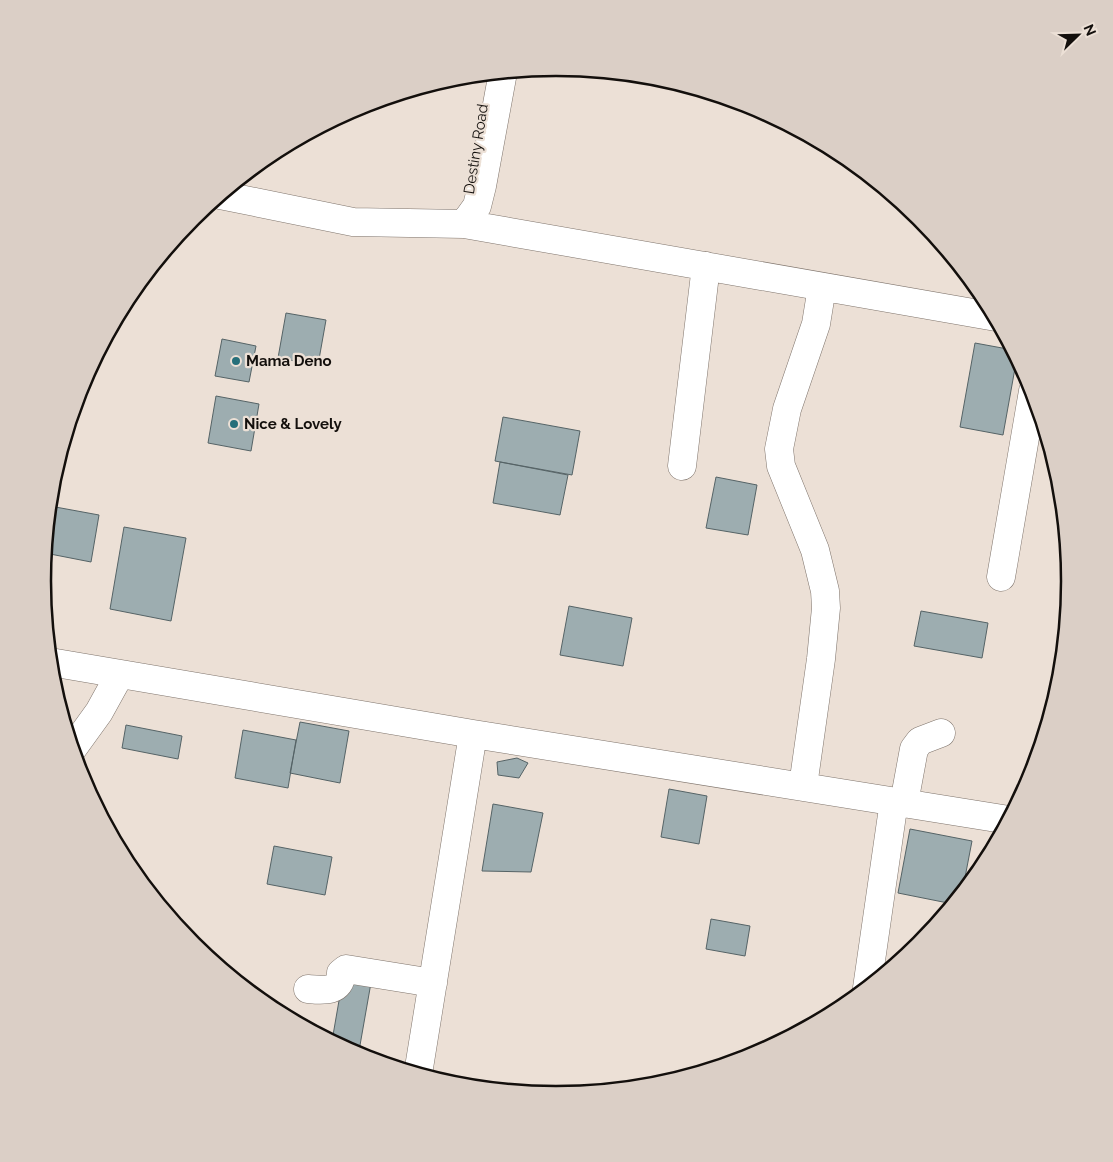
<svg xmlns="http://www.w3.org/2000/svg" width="1113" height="1162" viewBox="0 0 1113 1162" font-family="Raleway,sans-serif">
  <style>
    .building { fill: #9dadb0; stroke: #556366 }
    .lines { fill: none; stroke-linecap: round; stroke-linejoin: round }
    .minor-casing { stroke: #7f746c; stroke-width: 29 }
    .minor { stroke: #fff; stroke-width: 28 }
    .poi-dot { fill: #266f7a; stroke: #ece0d6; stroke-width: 2 }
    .labels { text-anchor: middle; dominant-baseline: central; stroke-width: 4.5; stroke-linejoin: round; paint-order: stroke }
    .street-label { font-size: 15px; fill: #130f0c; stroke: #ece0d6 }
    .poi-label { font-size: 15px; font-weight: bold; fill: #130f0c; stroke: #ece0d6; text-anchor: start }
    .rim { fill: none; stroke: #130f0c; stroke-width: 2.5 }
  </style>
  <rect width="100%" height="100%" fill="#ece0d6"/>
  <!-- building -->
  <path class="building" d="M 286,313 L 326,320 L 318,365 L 278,358 Z
    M 222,339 L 256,346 L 249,382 L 215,376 Z
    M 975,343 L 1013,350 L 1017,357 L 1003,435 L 960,427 Z
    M 216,396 L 259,404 L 251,451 L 208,443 Z
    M 503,417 L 580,431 L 572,475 L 495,461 Z
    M 500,462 L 568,475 L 560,515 L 493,503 Z
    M 716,477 L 757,485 L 748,535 L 706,528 Z
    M 50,506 L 99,515 L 91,562 L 45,553 Z
    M 124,527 L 186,538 L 171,621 L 110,609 Z
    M 569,606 L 632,618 L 623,666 L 560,655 Z
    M 921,611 L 988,623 L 982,658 L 914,646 Z
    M 300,722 L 349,731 L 340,783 L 290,773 Z
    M 126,725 L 182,736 L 178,759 L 122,748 Z
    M 243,730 L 296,740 L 288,788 L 235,778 Z
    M 517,758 L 528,763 L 519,778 L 498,775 L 497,762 Z
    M 669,789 L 707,796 L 699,844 L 661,837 Z
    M 493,804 L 543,813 L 531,872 L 482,871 Z
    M 910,829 L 972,841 L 962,893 L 953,904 L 898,893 Z
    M 274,846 L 332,857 L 325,895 L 267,884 Z
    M 711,919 L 750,926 L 745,956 L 706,949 Z
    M 904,951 L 911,952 L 902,959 Z
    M 344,972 L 372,977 L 359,1051 L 346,1049 L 332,1041 Z
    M 361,1055 L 396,1062 L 395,1066 L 360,1056 Z"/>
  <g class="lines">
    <defs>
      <path id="minor" d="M 220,195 L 353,222 L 464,224 L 996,317
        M 464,224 L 477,206 L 482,186 L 503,72
        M 682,466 L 706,266
        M 1001,577 L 1033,391
        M 50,662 L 473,734 L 1009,820
        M 73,748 L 99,712 L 120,674
        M 803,786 L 821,659 L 826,608 L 825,591 L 815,550 L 781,466 L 779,449 L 787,409 L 816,324 L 822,287
        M 904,803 L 914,749 L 920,741 L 941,733
        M 867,988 L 894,801
        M 308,989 C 321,990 342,993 341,973 L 346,969 L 433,983
        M 418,1074 L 473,734"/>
    </defs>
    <!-- minor casing -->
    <use href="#minor" class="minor-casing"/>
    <!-- minor -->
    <use href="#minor" class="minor"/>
  </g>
  <!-- markers -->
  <g class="poi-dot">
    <circle cx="236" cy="361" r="5"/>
    <circle cx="234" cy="424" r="5"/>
  </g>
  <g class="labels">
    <!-- street labels -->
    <g class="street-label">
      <text transform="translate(476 149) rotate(-81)">Destiny Road</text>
    </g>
    <!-- poi labels -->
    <g class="poi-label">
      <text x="246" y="361">Mama Deno</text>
      <text x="244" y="424">Nice &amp; Lovely</text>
    </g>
  </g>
  <!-- crop -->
  <path d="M0 0H1113V1162H0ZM51 581a505 505 0 1 1 1010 0a505 505 0 1 1-1010 0Z" fill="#dbcfc6" fill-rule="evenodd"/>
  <path class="rim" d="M51 581a505 505 0 1 1 1010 0a505 505 0 1 1-1010 0Z"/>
  <!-- north arrow -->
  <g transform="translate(1078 35) rotate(67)" stroke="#ece0d6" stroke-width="4" paint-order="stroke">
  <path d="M0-4L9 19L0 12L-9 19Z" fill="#130f0c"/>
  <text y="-8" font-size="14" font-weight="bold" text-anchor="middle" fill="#130f0c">N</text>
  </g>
</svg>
